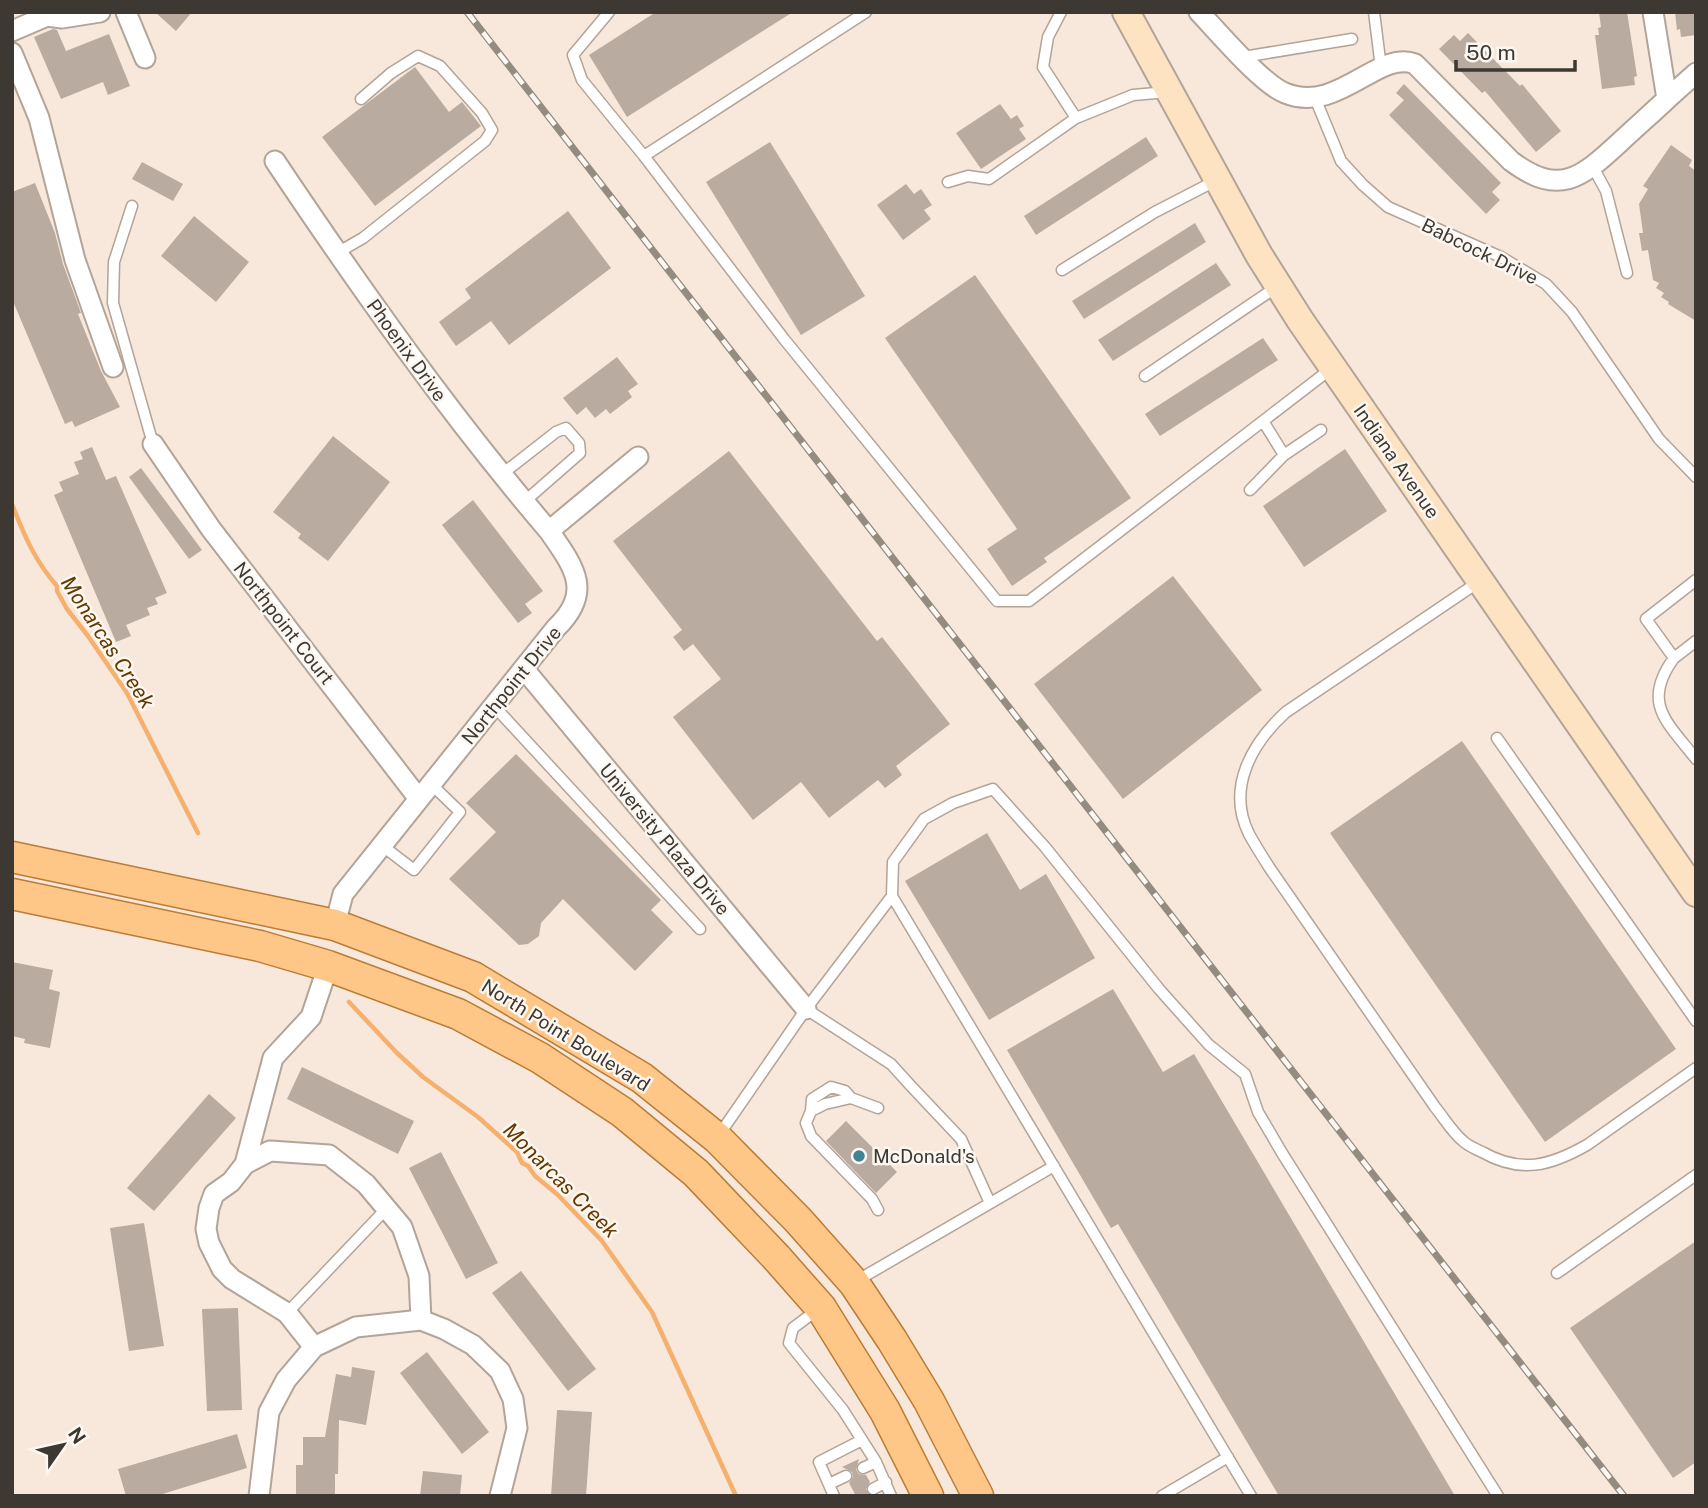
<svg xmlns="http://www.w3.org/2000/svg" width="1708" height="1508" viewBox="0 0 1708 1508" font-family="'Public Sans',sans-serif">
  <style>
    .lines { fill: none; stroke-linecap: round; stroke-linejoin: round }
    .stream { stroke: #f5b06d; stroke-width: 4.5 }
    .building { fill: #b9ab9f }
    .service-casing { stroke: #b2a497; stroke-width: 13 }
    .minor-casing { stroke: #b2a497; stroke-width: 23 }
    .secondary-casing { stroke: #b2a497; stroke-width: 30 }
    .primary-casing { stroke: #ba7c36; stroke-width: 33 }
    .service { stroke: #fff; stroke-width: 10 }
    .minor { stroke: #fff; stroke-width: 19 }
    .secondary { stroke: #fee3c3; stroke-width: 26 }
    .primary { stroke: #fec788; stroke-width: 30 }
    .rail-casing { stroke: #948b81; stroke-width: 7 }
    .rail { stroke: #fdf7f2; stroke-width: 4.5; stroke-dasharray: 13; stroke-linecap: butt }
    .poi-dot { fill: #408392; stroke: #fdf7f2; stroke-width: 2.5 }
    .labels { text-anchor: middle; dominant-baseline: central; stroke-width: 5; stroke-linejoin: round; paint-order: stroke }
    .street-label { font-size: 19px; fill: #3d3832; stroke: #fdf7f2 }
    .poi-label { font-size: 19px; fill: #3d3832; stroke: #fdf7f2; text-anchor: start }
    .water-label { font-size: 21px; font-style: italic; fill: #643900; stroke: #fdf7f2 }
  </style>
  <rect width="100%" height="100%" fill="#f7e8db"/>
  <g class="lines">
    <!-- stream -->
    <path class="stream" d="M 12,504 C 24,535 35,561 57,586 L 57,591 L 67,609 L 88,636 L 127,693 L 198,833
      M 349,1002 L 397,1053 L 423,1077 L 478,1117 L 517,1152 L 522,1163 L 528,1166 L 535,1176 L 558,1195 L 602,1241 L 652,1312 L 736,1496"/>
  </g>
  <!-- building -->
  <path class="building" d="M 155,12 L 192,12 L 176,31 Z
    M 656,12 L 793,12 L 627,117 L 589,55 Z
    M 1599,12 L 1627,12 L 1637,76 L 1634,77 L 1635,85 L 1602,89 L 1595,35 L 1599,35 L 1598,28 L 1601,27 Z
    M 1675,12 L 1696,12 L 1696,35 L 1681,37 L 1680,29 L 1677,30 Z
    M 53,29 L 57,30 L 66,51 L 109,34 L 130,86 L 108,95 L 103,82 L 61,99 L 34,37 Z
    M 1468,33 L 1520,86 L 1522,84 L 1561,131 L 1536,152 L 1485,91 L 1482,93 L 1439,49 L 1454,35 L 1460,41 Z
    M 415,67 L 449,112 L 462,102 L 481,126 L 375,206 L 322,137 Z
    M 1404,84 L 1501,183 L 1492,192 L 1500,200 L 1486,214 L 1389,115 L 1404,100 L 1396,93 Z
    M 1000,104 L 1011,119 L 1017,115 L 1024,126 L 1019,129 L 1026,139 L 981,169 L 956,133 Z
    M 1146,137 L 1158,156 L 1036,235 L 1024,216 Z
    M 770,142 L 865,296 L 801,335 L 706,182 Z
    M 1671,145 L 1692,160 L 1689,166 L 1696,171 L 1696,321 L 1668,304 L 1669,302 L 1661,297 L 1664,293 L 1656,288 L 1659,283 L 1653,280 L 1648,250 L 1642,251 L 1639,233 L 1643,233 L 1639,204 L 1648,189 L 1643,186 Z
    M 142,162 L 183,184 L 173,201 L 132,179 Z
    M 35,183 L 55,233 L 63,264 L 81,313 L 78,314 L 101,371 L 120,407 L 75,427 L 72,421 L 65,424 L 12,299 L 12,192 Z
    M 906,184 L 914,194 L 921,189 L 932,205 L 924,210 L 931,219 L 903,240 L 877,205 Z
    M 568,211 L 611,268 L 509,345 L 491,321 L 456,346 L 439,322 L 471,298 L 465,289 Z
    M 194,216 L 249,262 L 216,302 L 161,256 Z
    M 1195,223 L 1206,242 L 1084,319 L 1072,301 Z
    M 1216,263 L 1231,285 L 1113,361 L 1098,340 Z
    M 975,275 L 1131,498 L 1044,558 L 1047,562 L 1012,586 L 987,549 L 1017,529 L 885,338 Z
    M 1263,338 L 1278,360 L 1160,436 L 1145,414 Z
    M 617,357 L 638,384 L 628,391 L 632,397 L 610,414 L 606,409 L 595,418 L 586,407 L 577,415 L 563,398 Z
    M 333,436 L 390,482 L 328,561 L 298,538 L 301,534 L 273,512 Z
    M 92,447 L 106,480 L 116,476 L 167,593 L 155,598 L 158,604 L 147,608 L 150,615 L 126,625 L 131,636 L 116,642 L 54,495 L 63,491 L 59,482 L 79,474 L 74,462 L 83,459 L 80,452 Z
    M 1345,449 L 1387,511 L 1304,567 L 1263,506 Z
    M 729,451 L 877,641 L 882,637 L 950,724 L 896,766 L 902,775 L 885,788 L 878,780 L 829,818 L 801,782 L 753,820 L 673,717 L 721,679 L 693,644 L 684,651 L 673,637 L 682,630 L 613,541 Z
    M 141,468 L 202,550 L 189,559 L 129,477 Z
    M 473,500 L 543,591 L 525,604 L 532,613 L 518,623 L 442,525 Z
    M 1173,576 L 1262,690 L 1123,799 L 1034,684 Z
    M 1462,741 L 1676,1049 L 1545,1142 L 1330,833 Z
    M 516,754 L 661,900 L 651,910 L 673,932 L 635,971 L 563,899 L 541,923 L 539,936 L 528,944 L 519,945 L 449,879 L 496,832 L 466,803 Z
    M 987,833 L 1020,890 L 1046,874 L 1095,958 L 989,1020 L 905,881 Z
    M 12,962 L 53,970 L 49,989 L 60,992 L 50,1048 L 24,1043 L 25,1039 L 12,1036 Z
    M 1113,989 L 1163,1072 L 1194,1054 L 1455,1496 L 1279,1496 L 1118,1224 L 1111,1228 L 1007,1050 Z
    M 302,1067 L 414,1121 L 398,1154 L 287,1099 Z
    M 209,1094 L 236,1118 L 154,1211 L 127,1188 Z
    M 846,1121 L 897,1172 L 876,1193 L 826,1141 Z
    M 441,1152 L 498,1263 L 466,1279 L 409,1168 Z
    M 144,1223 L 164,1346 L 129,1351 L 110,1228 Z
    M 1696,1241 L 1696,1462 L 1673,1478 L 1570,1328 Z
    M 521,1271 L 596,1369 L 568,1391 L 492,1293 Z
    M 238,1308 L 242,1410 L 207,1411 L 202,1309 Z
    M 427,1352 L 489,1432 L 462,1454 L 400,1373 Z
    M 352,1367 L 375,1371 L 366,1425 L 339,1420 L 338,1474 L 335,1474 L 335,1496 L 296,1496 L 296,1465 L 303,1465 L 303,1437 L 325,1437 L 336,1374 L 351,1377 Z
    M 557,1410 L 592,1412 L 586,1496 L 551,1496 Z
    M 237,1434 L 247,1468 L 156,1496 L 126,1496 L 118,1469 Z
    M 859,1459 L 856,1470 L 859,1474 L 866,1475 L 870,1482 L 866,1489 L 870,1496 L 856,1496 L 849,1483 L 853,1477 L 852,1472 L 842,1467 Z
    M 423,1471 L 462,1475 L 460,1496 L 420,1496 Z"/>
  <g class="lines">
    <defs>
      <path id="service" d="M 609,12 L 573,55 L 582,80 L 644,156 L 784,339 L 997,601 L 1029,601 L 1332,368
        M 1061,12 L 1048,37 L 1043,67 L 1076,118
        M 1374,12 L 1381,68
        M 1243,57 L 1352,39
        M 1315,98 L 1341,161 L 1363,185 L 1388,207 L 1501,257 L 1546,284 L 1572,312 L 1659,439 L 1696,477
        M 644,156 L 866,12
        M 1593,167 L 1606,191 L 1627,273
        M 948,182 L 968,176 L 989,179 L 1076,118 L 1133,95 L 1168,92
        M 132,206 L 114,262 L 113,303 L 153,444
        M 337,253 L 363,238 L 485,141 L 492,130 L 482,113 L 440,66 L 418,56 L 391,73 L 361,99
        M 1062,270 L 1155,212 L 1217,180
        M 1145,376 L 1278,286
        M 1263,421 L 1284,455 L 1321,430
        M 501,475 L 556,432 L 566,428 L 579,443 L 580,453 L 524,502
        M 1250,490 L 1284,455
        M 1696,580 L 1646,619 L 1674,658 C 1641,703 1667,722 1696,759
        M 1480,581 L 1286,712 C 1252,743 1226,788 1249,834 C 1255,845 1262,856 1269,867 L 1435,1107 C 1444,1118 1452,1132 1463,1141 C 1468,1146 1476,1149 1482,1152 C 1521,1174 1550,1166 1587,1145 L 1696,1068
        M 1674,658 L 1696,641
        M 494,706 L 700,929
        M 1497,738 L 1696,1021
        M 384,847 L 414,870 L 460,812 L 431,784
        M 892,896 L 893,862 L 924,819 L 953,803 L 993,789 L 1045,847 L 1159,989 L 1209,1045 L 1245,1074 L 1258,1112 L 1282,1153 L 1498,1496
        M 806,1009 L 891,1064 L 910,1085 L 961,1139 L 990,1203
        M 878,1108 L 851,1098 L 825,1104 L 811,1111 L 806,1123 L 811,1136 L 872,1199 L 878,1210
        M 811,1111 L 812,1099 L 831,1087 L 845,1091 L 851,1098
        M 719,1135 L 806,1009 L 892,896 L 1251,1496
        M 1557,1273 L 1696,1175
        M 858,1280 L 1054,1166
        M 817,1310 L 793,1328 L 789,1343 L 843,1410 L 876,1462 L 891,1496
        M 287,1313 L 387,1208
        M 863,1468 L 876,1462
        M 829,1484 L 846,1476
        M 873,1489 L 886,1482
        M 834,1496 L 819,1462 L 862,1440
        M 1162,1496 L 1228,1457"/>
      <path id="minor" d="M 126,12 L 145,58
        M 1199,12 C 1218,32 1262,84 1285,93 C 1338,115 1378,49 1415,64 L 1511,161 C 1559,197 1581,178 1619,143 C 1635,128 1651,114 1667,99 L 1653,12
        M 12,31 L 47,16 L 62,18 L 100,12
        M 12,53 L 39,118 L 75,260 L 113,367
        M 1667,99 L 1696,73
        M 275,161 C 360,288 449,414 549,531
        M 153,444 L 211,529 L 419,799
        M 524,669 L 806,1009
        M 335,925 L 343,894 L 556,628 C 593,592 575,568 549,531 L 638,457
        M 245,1164 L 270,1151 L 329,1155 L 366,1184 L 402,1227 L 419,1276 L 421,1320
        M 314,1347 L 287,1313 L 232,1279 L 222,1269 L 209,1243 L 206,1229 L 209,1208 L 214,1194 L 231,1182 L 245,1164 L 273,1058 L 311,1017 L 328,966
        M 259,1496 L 269,1412 L 286,1380 L 314,1347 L 356,1327 L 421,1320 L 444,1329 L 473,1345 L 500,1371 L 513,1399 L 517,1428 L 500,1496"/>
      <path id="secondary" d="M 1126,12 L 1259,255 L 1300,320 L 1696,893"/>
      <path id="primary" d="M 12,857 L 335,925 L 473,977 L 642,1078 L 717,1138 L 798,1220 L 854,1283 L 892,1340 L 929,1401 L 978,1496
        M 12,894 L 260,946 L 328,966 L 458,1014 L 540,1058 L 622,1112 L 696,1173 L 776,1257 L 821,1308 L 885,1411 L 928,1496"/>
    </defs>
    <!-- service casing -->
    <use href="#service" class="service-casing"/>
    <!-- minor casing -->
    <use href="#minor" class="minor-casing"/>
    <!-- secondary casing -->
    <use href="#secondary" class="secondary-casing"/>
    <!-- primary casing -->
    <use href="#primary" class="primary-casing"/>
    <!-- service -->
    <use href="#service" class="service"/>
    <!-- minor -->
    <use href="#minor" class="minor"/>
    <!-- secondary -->
    <use href="#secondary" class="secondary"/>
    <!-- primary -->
    <use href="#primary" class="primary"/>
    <defs>
      <path id="rail" d="M 467,12 L 1624,1496"/>
    </defs>
    <!-- rail casing -->
    <use href="#rail" class="rail-casing"/>
    <!-- rail -->
    <use href="#rail" class="rail"/>
  </g>
  <!-- markers -->
  <circle class="poi-dot" cx="859" cy="1156" r="7"/>
  <g class="labels">
    <!-- street labels -->
    <g class="street-label">
      <text transform="translate(1480 251) rotate(26)">Babcock Drive</text>
      <text transform="translate(407 350) rotate(54)">Phoenix Drive</text>
      <text transform="translate(1397 461) rotate(55)">Indiana Avenue</text>
      <text transform="translate(284 623) rotate(52)">Northpoint Court</text>
      <text transform="translate(511 685) rotate(-51)">Northpoint Drive</text>
      <text transform="translate(665 839) rotate(50)">University Plaza Drive</text>
      <text transform="translate(566 1035) rotate(32)">North Point Boulevard</text>
    </g>
    <!-- poi labels -->
    <g class="poi-label">
      <text x="873" y="1156">McDonald's</text>
    </g>
    <!-- water labels -->
    <g class="water-label">
      <text transform="translate(108 642) rotate(57)">Monarcas Creek</text>
      <text transform="translate(561 1180) rotate(45)">Monarcas Creek</text>
    </g>
  </g>
  <!-- border -->
  <rect width="1708" height="1508" fill="none" stroke="#3d3832" stroke-width="28"/>
  <!-- north arrow -->
  <g transform="translate(63 1445) rotate(56)" stroke="#fdf7f2" stroke-width="5" paint-order="stroke">
  <path d="M0-5L12 26L0 18L-12 26Z" fill="#3d3832"/>
  <text y="-10" font-size="19" font-weight="bold" text-anchor="middle" fill="#3d3832">N</text>
  </g>
  <!-- scale -->
  <path d="M1456 60v10h119v-10" fill="none" stroke="#3d3832" stroke-width="3.5"/>
  <text x="1466" y="60" font-size="21" fill="#3d3832" stroke="#fdf7f2" stroke-width="5" paint-order="stroke">50 m</text>
</svg>
